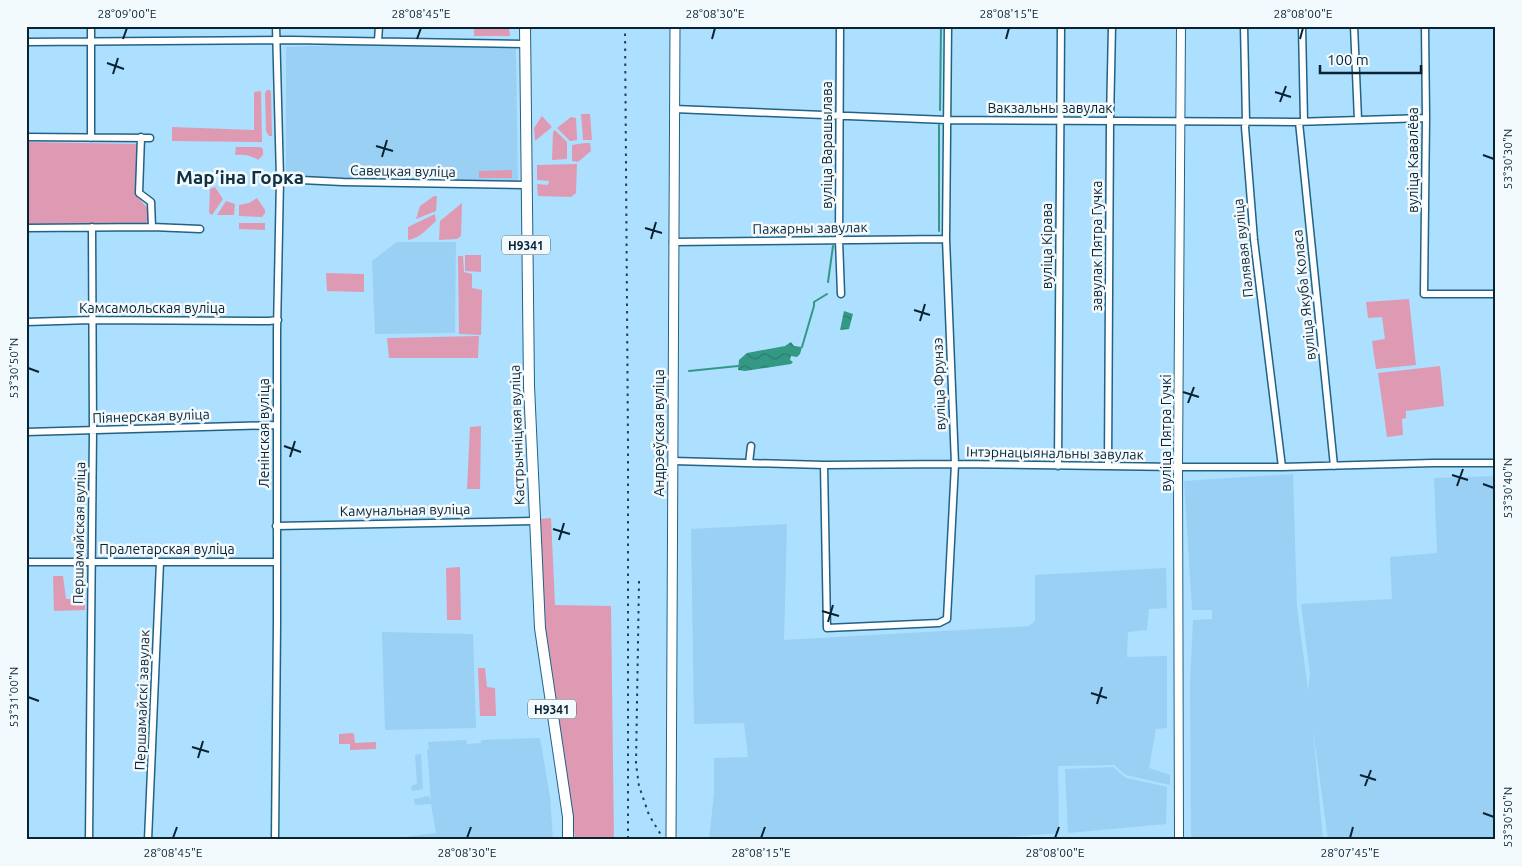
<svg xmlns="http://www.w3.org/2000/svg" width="1522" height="866" viewBox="0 0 1522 866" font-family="Ubuntu,sans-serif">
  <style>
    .built { fill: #99d0f4 }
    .green { fill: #df9ab3 }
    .water { fill: url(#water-waves) }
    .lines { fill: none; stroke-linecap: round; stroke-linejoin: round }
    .stream { stroke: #349984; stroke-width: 2 }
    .minor-casing { stroke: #226285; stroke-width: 9 }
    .tertiary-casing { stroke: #226285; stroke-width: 10 }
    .secondary-casing { stroke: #226285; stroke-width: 11 }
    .primary-casing { stroke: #226285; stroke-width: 12 }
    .minor { stroke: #fff; stroke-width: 6 }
    .tertiary { stroke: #fff; stroke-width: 8 }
    .secondary { stroke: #fff; stroke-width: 9 }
    .primary { stroke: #fff; stroke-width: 10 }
    .rail { stroke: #234153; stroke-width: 2; stroke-dasharray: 2.5 5; stroke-linecap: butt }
    .ticks { fill: none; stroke: #092332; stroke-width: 2 }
    .labels { text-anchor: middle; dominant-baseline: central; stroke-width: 5; stroke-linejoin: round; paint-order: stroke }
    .shield { fill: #f3fafe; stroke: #4f646f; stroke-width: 1 }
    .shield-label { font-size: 12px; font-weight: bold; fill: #092332 }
    .street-label { font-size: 14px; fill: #092332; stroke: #f3fafe }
    .district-label { font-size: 19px; font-weight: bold; fill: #103144; stroke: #f3fafe }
    .neatline { fill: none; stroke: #092332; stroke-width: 2 }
    .ticks-label { font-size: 12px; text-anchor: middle; fill: #092332 }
  </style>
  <defs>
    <pattern id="water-waves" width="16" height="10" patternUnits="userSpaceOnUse" patternTransform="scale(1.25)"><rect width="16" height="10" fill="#349984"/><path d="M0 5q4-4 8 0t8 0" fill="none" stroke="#2a7c6d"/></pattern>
  </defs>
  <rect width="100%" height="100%" fill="#addfff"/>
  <!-- built -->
  <path class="built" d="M 340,45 L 516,48 L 518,188 L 286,184 L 286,47 Z
    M 397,242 L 456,242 L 455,333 L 375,334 L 372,261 Z
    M 1293,474 L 1297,607 L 1308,690 L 1310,674 L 1301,604 L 1392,599 L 1390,557 L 1437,553 L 1434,478 L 1496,476 L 1496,840 L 1328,840 L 1313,729 L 1323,840 L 1191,840 L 1190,682 L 1193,620 L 1212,619 L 1212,610 L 1192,610 L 1184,481 Z
    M 787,524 L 784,640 L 1029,626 L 1035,621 L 1035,575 L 1166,568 L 1167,608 L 1149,609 L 1147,630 L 1128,632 L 1127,657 L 1167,656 L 1167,728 L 1156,729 L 1149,768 L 1170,775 L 1170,785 L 1126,775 L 1114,765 L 1058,766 L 1059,833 L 1010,837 L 1010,840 L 709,840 L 714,793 L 714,758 L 748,757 L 744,723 L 694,724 L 691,529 Z
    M 382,632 L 473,634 L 476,728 L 385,730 Z
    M 540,738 L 550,797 L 553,840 L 380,840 L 436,833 L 431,804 L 415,805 L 414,799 L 429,796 L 431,800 L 427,749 L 429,749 L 428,742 L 466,740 L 467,746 L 468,744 L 481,743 L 481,740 Z
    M 421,754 L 423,789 L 412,791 L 411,786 L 417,784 L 415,755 Z
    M 1113,767 L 1126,778 L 1167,787 L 1166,824 L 1068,833 L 1065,769 Z"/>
  <!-- green -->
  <path class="green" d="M 474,29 L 509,29 L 510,36 L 474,36 Z
    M 267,90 L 270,90 L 271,93 L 272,136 L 269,136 L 266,131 L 265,93 Z
    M 261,91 L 262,142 L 172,141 L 172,127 L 254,130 L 254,92 Z
    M 581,114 L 590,114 L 592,140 L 583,140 Z
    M 542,116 L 552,127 L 535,141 L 534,128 Z
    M 571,117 L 576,118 L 577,137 L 577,140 L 570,141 L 557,128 Z
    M 555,130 L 567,142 L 567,159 L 552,160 L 553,132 Z
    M 26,142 L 138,144 L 135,192 C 139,203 156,208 146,223 L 26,224 Z
    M 585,143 L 590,143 L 591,151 L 578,162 L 572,161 L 572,145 Z
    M 236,147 L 260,147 L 263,149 L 263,155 L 258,160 C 251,155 244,154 235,155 Z
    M 577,164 L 576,193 L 571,197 L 538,196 L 537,184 L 548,185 L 549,181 L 537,180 L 537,165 Z
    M 512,170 L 512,178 L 479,178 L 479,171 Z
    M 215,187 L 223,199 L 212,215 L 209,213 L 210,189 Z
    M 434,196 L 437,196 L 436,211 L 416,219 L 420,206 Z
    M 257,198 L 265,210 L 265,213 L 262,217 L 239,216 L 239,205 L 249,203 Z
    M 226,201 L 235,204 L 234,215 L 217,215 Z
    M 462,203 L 461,236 L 457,239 L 439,240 L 440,221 Z
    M 435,214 L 436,221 C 427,229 420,238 408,240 L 408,227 Z
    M 239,223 L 265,223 L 265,230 L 239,229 Z
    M 465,255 L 481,255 L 481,272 L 465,271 Z
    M 458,256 L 463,256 L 464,272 L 472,274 L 472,288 L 482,290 L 481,335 L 459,334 Z
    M 326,273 L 364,274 L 364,292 L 327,291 Z
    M 1409,299 L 1416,365 L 1376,369 L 1372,341 L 1385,339 L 1382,317 L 1368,318 L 1366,302 Z
    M 479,336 L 478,358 L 389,358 L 387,338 Z
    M 1440,366 L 1444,406 L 1406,411 L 1406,418 L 1402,419 L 1403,435 L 1387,437 L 1378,373 Z
    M 481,426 L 480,489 L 467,489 L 470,427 Z
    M 551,518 L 555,605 L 611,606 L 614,840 L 575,840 C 568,769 553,700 545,629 C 541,593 541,555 539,519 Z
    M 460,567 L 461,620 L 447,620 L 446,568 Z
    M 53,576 L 63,576 L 66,599 L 85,599 L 85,610 L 54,611 Z
    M 478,668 L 485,668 L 487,687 L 495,688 L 496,716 L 480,716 Z
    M 352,733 L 354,734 L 355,743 L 376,742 L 376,749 L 350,750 L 350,744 L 339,744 L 339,734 Z"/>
  <!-- water -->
  <path class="water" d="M 844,311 L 853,314 L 849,329 L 840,330 Z
    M 791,342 L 794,346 L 802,347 L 800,354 L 797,357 L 791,356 L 790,360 L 793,362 L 791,364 L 745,371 L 738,370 L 739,360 L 747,353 L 785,346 Z"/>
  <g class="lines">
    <!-- stream -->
    <path class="stream" d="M 940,110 L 941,26
      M 939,231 L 939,125
      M 828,282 L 833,246
      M 802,347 L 814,306 L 814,302 L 827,294
      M 689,371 L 738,366"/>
    <defs>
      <path id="minor" d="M 840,26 L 839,240 L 841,294
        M 1244,26 L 1246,122 L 1245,127 L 1254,240 L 1282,467
        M 1302,26 L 1304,121
        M 1354,26 L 1358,120
        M 1425,26 L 1426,118 L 1424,294 L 1496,294
        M 378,41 L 379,26
        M 26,42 L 292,40 L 525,44
        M 674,109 L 947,120 L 1294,122 L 1426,118
        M 1299,122 L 1334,466
        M 26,137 L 150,138
        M 141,137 L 139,193 L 151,202 L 152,227
        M 91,138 L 91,26
        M 280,179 L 343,182 L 526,185
        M 26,228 L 152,227 L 200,229
        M 673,242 L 946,239
        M 26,322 L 91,320 L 269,321 L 278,320
        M 26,432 L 277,425
        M 673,461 L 824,465 L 955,464 L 1178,467 L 1282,467 L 1433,463 L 1496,463
        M 749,463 L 751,446
        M 824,465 L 827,628 L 939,623 L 947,619 L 955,464 L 946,239 L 948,26
        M 1058,466 L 1061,26
        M 1108,466 L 1110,121 L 1112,26
        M 276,526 L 534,521
        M 26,562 L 277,562
        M 89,840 L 93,430 L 92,227
        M 148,840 L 160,562
        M 275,840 L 277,623 L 277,331 L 280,179 L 276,26"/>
      <path id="tertiary" d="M 1179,840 L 1178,467 L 1181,26"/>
      <path id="secondary" d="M 671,840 L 675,26"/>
      <path id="primary" d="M 525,26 L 529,386 L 540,628 L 568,817 L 568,840"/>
    </defs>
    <!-- minor casing -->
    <use href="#minor" class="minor-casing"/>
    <!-- tertiary casing -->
    <use href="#tertiary" class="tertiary-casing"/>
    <!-- secondary casing -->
    <use href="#secondary" class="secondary-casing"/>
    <!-- primary casing -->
    <use href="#primary" class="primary-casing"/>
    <!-- minor -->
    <use href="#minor" class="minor"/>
    <!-- tertiary -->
    <use href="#tertiary" class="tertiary"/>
    <!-- secondary -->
    <use href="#secondary" class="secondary"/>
    <!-- primary -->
    <use href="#primary" class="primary"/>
    <!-- rail -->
    <path class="rail" d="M 625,26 L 628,446 L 628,840
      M 639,581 L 636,764 L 639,786 L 649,815 L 664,840"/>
  </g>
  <!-- ticks -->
  <path class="ticks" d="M 123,39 L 127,28M 417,39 L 421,28M 712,39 L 715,28M 1006,39 L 1009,28M 1300,39 L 1303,28M 107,63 L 124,69M 113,74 L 118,58M 1275,92 L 1291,97M 1280,102 L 1286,86M 376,146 L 393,151M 1483,155 L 1494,159M 382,157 L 387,140M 645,228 L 662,233M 651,239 L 656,222M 914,310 L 930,315M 920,321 L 925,304M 28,368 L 39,372M 1183,392 L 1199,397M 1188,403 L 1194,387M 284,446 L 301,452M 290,457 L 295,441M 1452,475 L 1468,480M 1483,484 L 1494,488M 1457,486 L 1463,469M 553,529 L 570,534M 559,540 L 564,523M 822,611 L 839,616M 828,622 L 833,605M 1091,693 L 1107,698M 28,697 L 39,701M 1097,704 L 1102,687M 192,747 L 209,752M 198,758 L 203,741M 1360,775 L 1376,780M 1365,786 L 1371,770M 1483,813 L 1494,817M 173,838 L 177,827M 467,838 L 471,827M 761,838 L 765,827M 1055,838 L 1059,827M 1350,838 L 1353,827"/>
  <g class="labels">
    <!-- shield labels -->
    <g class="shield">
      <rect x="502" y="235.5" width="48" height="19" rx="4"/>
      <rect x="528" y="699.5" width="48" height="19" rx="4"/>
    </g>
    <g class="shield-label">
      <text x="526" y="245">Н9341</text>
      <text x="552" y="709">Н9341</text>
    </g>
    <!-- street labels -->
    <g class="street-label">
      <text x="1050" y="108">Вакзальны завулак</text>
      <text transform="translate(827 145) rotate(-90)">вуліца Варашылава</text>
      <text transform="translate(1413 160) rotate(-90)">вуліца Кавалёва</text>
      <text transform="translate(403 171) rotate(1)">Савецкая вуліца</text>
      <text transform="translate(810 228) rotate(-1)">Пажарны завулак</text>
      <text transform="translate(1047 246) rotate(-90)">вуліца Кірава</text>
      <text transform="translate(1097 246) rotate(-90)">завулак Пятра Гучка</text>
      <text transform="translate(1243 248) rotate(-96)">Палявая вуліца</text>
      <text transform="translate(1304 295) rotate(-96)">вуліца Якуба Коласа</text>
      <text x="152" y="308">Камсамольская вуліца</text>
      <text transform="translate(939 384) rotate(-92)">вуліца Фрунзэ</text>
      <text transform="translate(151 416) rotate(-2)">Піянерская вуліца</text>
      <text transform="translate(264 433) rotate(-90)">Ленінская вуліца</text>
      <text transform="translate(659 433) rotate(-90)">Андрэеўская вуліца</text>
      <text transform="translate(1166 433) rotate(-90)">вуліца Пятра Гучкі</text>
      <text transform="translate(517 435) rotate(-92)">Кастрычніцкая вуліца</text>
      <text transform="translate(1055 453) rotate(1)">Інтэрнацыянальны завулак</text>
      <text transform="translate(405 510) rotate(-1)">Камунальная вуліца</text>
      <text transform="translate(79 533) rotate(-89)">Першамайская вуліца</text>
      <text x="167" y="549">Пралетарская вуліца</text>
      <text transform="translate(142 700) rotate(-88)">Першамайскі завулак</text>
    </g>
    <!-- district labels -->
    <g class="district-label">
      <text x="240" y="177">Марʼіна Горка</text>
    </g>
  </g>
  <!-- border -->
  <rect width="1522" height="866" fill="none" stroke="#f3fafe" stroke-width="55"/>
  <!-- scale -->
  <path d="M1320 65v8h101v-8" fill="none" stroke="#092332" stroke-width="2.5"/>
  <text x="1327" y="65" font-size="15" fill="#092332" stroke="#f3fafe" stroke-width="4" paint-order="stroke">100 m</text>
  <rect x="28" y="28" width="1466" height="810" class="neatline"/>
  <g class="ticks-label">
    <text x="127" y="18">28°09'00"E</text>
    <text x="421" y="18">28°08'45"E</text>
    <text x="715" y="18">28°08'30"E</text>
    <text x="1009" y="18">28°08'15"E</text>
    <text x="1303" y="18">28°08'00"E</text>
    <text transform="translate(1508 159) rotate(-90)" y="4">53°30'30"N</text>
    <text transform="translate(14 368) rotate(-90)" y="4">53°30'50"N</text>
    <text transform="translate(1508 488) rotate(-90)" y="4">53°30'40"N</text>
    <text transform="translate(14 697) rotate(-90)" y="4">53°31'00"N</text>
    <text transform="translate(1508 817) rotate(-90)" y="4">53°30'50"N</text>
    <text x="173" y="857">28°08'45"E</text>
    <text x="467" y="857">28°08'30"E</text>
    <text x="761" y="857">28°08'15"E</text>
    <text x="1055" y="857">28°08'00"E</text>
    <text x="1350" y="857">28°07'45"E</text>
  </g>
</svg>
